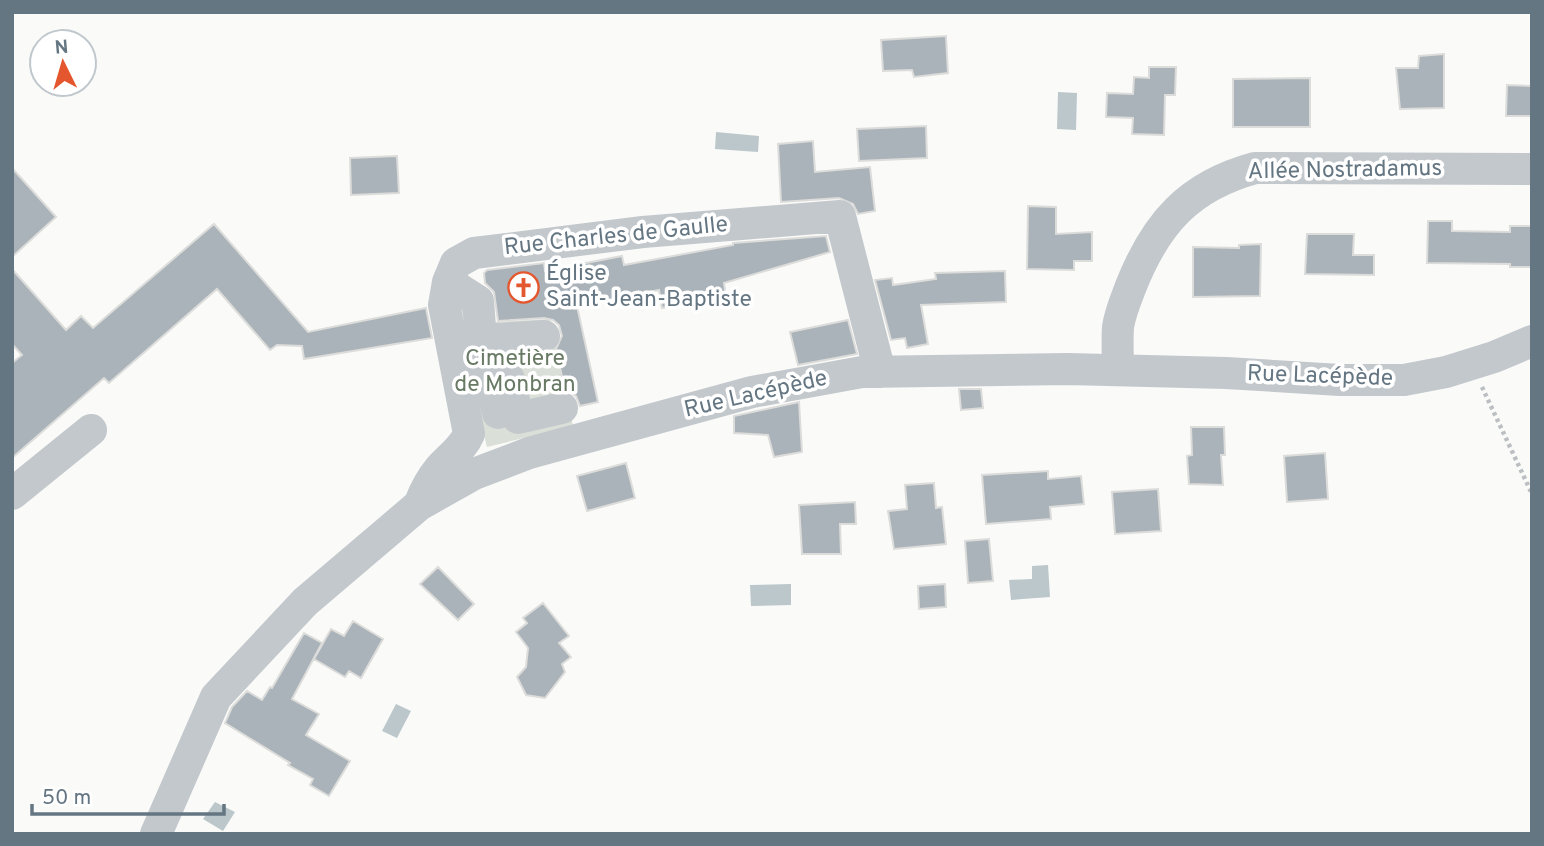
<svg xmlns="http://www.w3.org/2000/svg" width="1544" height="846" viewBox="0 0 1544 846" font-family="Overpass,sans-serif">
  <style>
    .green { fill: #dadfd7 }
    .water { fill: #bbc7cb }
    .building { fill: #aab3b9; stroke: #dcdcda; stroke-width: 2 }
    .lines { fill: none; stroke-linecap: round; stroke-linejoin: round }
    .path { stroke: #bbbfc2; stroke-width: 4.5; stroke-dasharray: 3.5 3.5; stroke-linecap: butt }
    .minor { stroke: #c3c8cc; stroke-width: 32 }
    .labels { text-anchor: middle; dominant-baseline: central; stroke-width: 7; stroke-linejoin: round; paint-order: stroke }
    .street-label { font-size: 23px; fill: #657683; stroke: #fff }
    .poi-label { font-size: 23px; fill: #657683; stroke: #fff; text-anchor: start }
    .park-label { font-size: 23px; fill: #687a64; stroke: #fff }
  </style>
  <rect width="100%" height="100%" fill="#fafaf8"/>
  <!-- green -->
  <path class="green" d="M 452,303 L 494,322 L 550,319 L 573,426 L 487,447 Z"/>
  <!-- water -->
  <path class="water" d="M 1058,92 L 1077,93 L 1076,130 L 1057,129 Z
    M 716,132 L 759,136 L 758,152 L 715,149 Z
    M 1048,565 L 1050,597 L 1011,600 L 1009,580 L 1032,579 L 1032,566 Z
    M 791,584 L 791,605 L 751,606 L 750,585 Z
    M 396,704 L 411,711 L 397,738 L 382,731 Z
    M 215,802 L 235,812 L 223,831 L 203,819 Z"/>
  <!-- building -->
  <path class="building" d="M 946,36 L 948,73 L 914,77 L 912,70 L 883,71 L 881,40 Z
    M 1444,54 L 1444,108 L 1400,109 L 1396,68 L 1418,68 L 1419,56 Z
    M 1149,67 L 1176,67 L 1175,95 L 1165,95 L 1164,135 L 1132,134 L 1133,118 L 1106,117 L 1107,93 L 1133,94 L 1134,77 L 1149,78 Z
    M 1310,78 L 1310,127 L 1233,127 L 1233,79 Z
    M 1507,85 L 1532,86 L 1532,116 L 1506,116 Z
    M 926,126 L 927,158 L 859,161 L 857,129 Z
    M 813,141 L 815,172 L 870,167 L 875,211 L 858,214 L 853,204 L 839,198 L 781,202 L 778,144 Z
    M 397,156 L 399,193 L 351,195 L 350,158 Z
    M 12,168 L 56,217 L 12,257 Z
    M 1028,206 L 1056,207 L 1056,234 L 1092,232 L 1092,261 L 1074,261 L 1074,270 L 1027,269 Z
    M 1428,221 L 1452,221 L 1452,231 L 1510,232 L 1510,226 L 1532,226 L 1532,267 L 1510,267 L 1510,264 L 1427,263 Z
    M 214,224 L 308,332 L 426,308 L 432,338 L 304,359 L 302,346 L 277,345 L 270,350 L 217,289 L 109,383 L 104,378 L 12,458 L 12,363 L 22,355 L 12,344 L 12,269 L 66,330 L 81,316 L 93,328 Z
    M 1307,234 L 1354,234 L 1353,255 L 1374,255 L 1374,275 L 1305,274 Z
    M 826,236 L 830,252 L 724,283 L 726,297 L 662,308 L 659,290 L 577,306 L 598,402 L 580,406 L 576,396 L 565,390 L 556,349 L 562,336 L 559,325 L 553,320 L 544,318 L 498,321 L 494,292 L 485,283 L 484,273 L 487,270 L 544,263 L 545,271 L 622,256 L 624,265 L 733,245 L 733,243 Z
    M 1261,244 L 1260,296 L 1193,297 L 1193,247 L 1239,248 L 1239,245 Z
    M 1005,271 L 1006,302 L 921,305 L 928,344 L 907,348 L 905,338 L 891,340 L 875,280 L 892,278 L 893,285 L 936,279 L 935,273 Z
    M 848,320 L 857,354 L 798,365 L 790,332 Z
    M 959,389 L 981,389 L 983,408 L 961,410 Z
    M 799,402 L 802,452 L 774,457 L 768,435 L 734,433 L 734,416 Z
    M 1191,427 L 1224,427 L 1225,455 L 1221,455 L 1223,485 L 1189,484 L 1187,456 L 1192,455 Z
    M 1325,453 L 1328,499 L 1287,502 L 1284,456 Z
    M 626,463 L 635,498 L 587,511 L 577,476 Z
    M 1048,471 L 1048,479 L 1081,476 L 1084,504 L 1050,507 L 1051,519 L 986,524 L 982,475 Z
    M 934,483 L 936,508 L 942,507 L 946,544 L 894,549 L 888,511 L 907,509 L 905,485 Z
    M 1158,489 L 1161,531 L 1115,534 L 1112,492 Z
    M 855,502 L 856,524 L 840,524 L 841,554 L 802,554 L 799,505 Z
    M 989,539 L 993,581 L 968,583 L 965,541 Z
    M 438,567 L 474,604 L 458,620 L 420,584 Z
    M 945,584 L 946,607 L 919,609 L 918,586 Z
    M 543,603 L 569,636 L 559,643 L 571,657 L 562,664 L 565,672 L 545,698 L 526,695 L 517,677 L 526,667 L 528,648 L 516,632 L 527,623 L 523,618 Z
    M 353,621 L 383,639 L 361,678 L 349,671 L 345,677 L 314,659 L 331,629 L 344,636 Z
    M 304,633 L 322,643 L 292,699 L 319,714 L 306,735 L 350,761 L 329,796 L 310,785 L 313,779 L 288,765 L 290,763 L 225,723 L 232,707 L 247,691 L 262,700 L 270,687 L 272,688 Z"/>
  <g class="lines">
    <!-- path -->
    <path class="path" d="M 1482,387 L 1532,494"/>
    <!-- minor -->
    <path class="minor" d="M 448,282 L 478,301 L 481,340 L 498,413
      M 481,340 L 544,336
      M 1118,370 C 1118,356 1117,341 1118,327 C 1120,313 1126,299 1131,286 C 1156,223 1189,186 1255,168 L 1532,169
      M 509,379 L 518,418 L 562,408
      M 12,494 L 91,430
      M 420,503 C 425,490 431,479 440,468 C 450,457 463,448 469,434 L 444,305 L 448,282 L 456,263 L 474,253 L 643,232 L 840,216 L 880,372
      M 156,834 L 216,697 L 305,602 L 419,505 L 474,474 L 529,453 L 752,392 L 862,372 L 1068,369 L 1226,373 L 1340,380 L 1404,380 L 1446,372 L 1494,357 L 1532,341"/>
  </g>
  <!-- icons -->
  <defs>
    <symbol id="church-ring" viewBox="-11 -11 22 22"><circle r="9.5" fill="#fff" stroke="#e4572e" stroke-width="1.5"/><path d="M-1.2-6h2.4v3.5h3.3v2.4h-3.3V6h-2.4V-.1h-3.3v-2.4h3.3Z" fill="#e4572e"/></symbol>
  </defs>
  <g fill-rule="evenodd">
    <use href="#church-ring" x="506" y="270" width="35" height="35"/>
  </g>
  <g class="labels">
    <!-- street labels -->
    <g class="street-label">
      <text transform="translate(1345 171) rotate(-1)">Allée Nostradamus</text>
      <text transform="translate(616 237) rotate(-6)">Rue Charles de Gaulle</text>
      <text transform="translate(1320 377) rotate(2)">Rue Lacépède</text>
      <text transform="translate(756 395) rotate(-13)">Rue Lacépède</text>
    </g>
    <!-- poi labels -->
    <g class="poi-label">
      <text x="546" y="274">Église<tspan x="546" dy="26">Saint-Jean-Baptiste</tspan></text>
    </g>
    <!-- park labels -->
    <g class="park-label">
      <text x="515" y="359">Cimetière<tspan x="515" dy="26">de Monbran</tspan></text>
    </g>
  </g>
  <!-- border -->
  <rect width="1544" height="846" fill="none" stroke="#657683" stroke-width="28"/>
  <!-- north arrow -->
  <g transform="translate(63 63) rotate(355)"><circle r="33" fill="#ffffff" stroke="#c1c8cd" stroke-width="2"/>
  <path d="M0-5L12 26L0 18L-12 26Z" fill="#e4572e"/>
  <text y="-10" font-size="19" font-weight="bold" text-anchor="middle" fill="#657683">N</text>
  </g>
  <!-- scale -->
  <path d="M32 804v10h192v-10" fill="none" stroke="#657683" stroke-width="3.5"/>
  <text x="42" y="804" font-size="21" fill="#657683" stroke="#ffffff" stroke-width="5" paint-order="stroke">50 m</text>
</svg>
